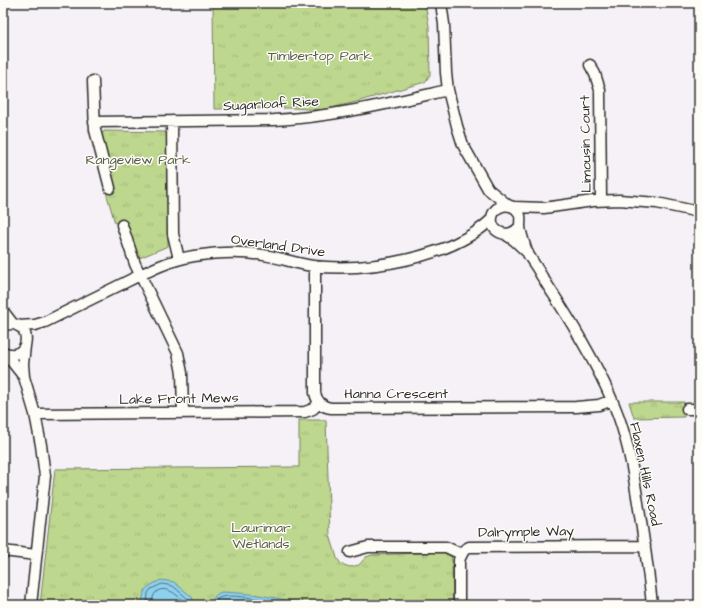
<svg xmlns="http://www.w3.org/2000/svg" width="702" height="608" viewBox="0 0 702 608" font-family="'Architects Daughter',sans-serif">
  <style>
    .park { fill: url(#park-tufts); stroke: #74815c }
    .water { fill: #8dd1ef; stroke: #668fa1 }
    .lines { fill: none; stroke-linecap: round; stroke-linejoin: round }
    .shore { stroke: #526d79; stroke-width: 1 }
    .minor-casing { stroke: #2b2b2b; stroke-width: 13 }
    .minor { stroke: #fdfcf7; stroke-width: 10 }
    .labels { text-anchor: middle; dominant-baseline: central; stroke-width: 3; stroke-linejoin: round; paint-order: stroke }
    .park-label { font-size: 14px; fill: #575f49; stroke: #fdfcf7 }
    .street-label { font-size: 14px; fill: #2b2b2b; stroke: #fdfcf7 }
  </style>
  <defs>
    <pattern id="park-tufts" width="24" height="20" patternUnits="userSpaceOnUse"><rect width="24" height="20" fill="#bed78e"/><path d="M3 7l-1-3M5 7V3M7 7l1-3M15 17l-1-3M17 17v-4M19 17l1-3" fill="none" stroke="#a3b97b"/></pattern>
  </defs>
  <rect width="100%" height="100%" fill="#f5f1f7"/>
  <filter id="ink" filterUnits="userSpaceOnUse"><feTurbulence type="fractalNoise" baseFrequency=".025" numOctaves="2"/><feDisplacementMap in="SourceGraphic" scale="8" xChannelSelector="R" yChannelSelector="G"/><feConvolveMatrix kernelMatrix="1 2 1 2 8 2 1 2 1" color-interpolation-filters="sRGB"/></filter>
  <g filter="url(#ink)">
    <!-- park -->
    <path class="park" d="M 213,3 L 425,3 L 429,26 L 430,75 L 425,82 L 356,102 L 323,110 L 292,108 L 214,109 Z
      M 104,131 L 166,132 L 167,136 L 168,246 L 137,259 L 125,222 L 115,223 L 106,192 L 116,189 L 101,136 Z
      M 629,402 L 684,402 L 684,417 L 634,418 Z
      M 299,420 L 326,420 L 330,535 L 337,558 L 341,564 L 350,567 L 359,565 L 366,557 L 372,555 L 444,552 L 451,555 L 452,561 L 453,605 L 40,605 L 55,469 L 299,467 Z"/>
    <!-- water -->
    <path class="water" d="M 161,580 L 174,582 L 192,597 L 195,605 L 143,605 C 142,588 147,587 161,580 Z
      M 221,592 C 250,593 278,597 305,605 L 212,605 C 213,598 214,595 221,592 Z"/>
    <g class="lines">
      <!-- shore -->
      <path class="shore" d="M 147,605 L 148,593 L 151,589 L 162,584 L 173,586 L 188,599 L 190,605
        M 152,605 C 152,579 178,590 185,605
        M 216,605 L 217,599 C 227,591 275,602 289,605
        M 221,605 L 223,602 L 242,602 L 262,605"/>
      <defs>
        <path id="minor" d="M 441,3 L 444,24 L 446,73 L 448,90 L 457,126 L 463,145 L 488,189 L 509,206
          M 590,65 L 595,74 L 600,90 L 601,200
          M 93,81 L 95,130 L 110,188
          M 172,121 L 173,234 L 179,259
          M 94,122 L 274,120 C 333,117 390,103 448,90
          M 514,207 L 544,208 L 593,201 L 619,200 L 657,203 L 699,212
          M 122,225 L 135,264 L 178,353 L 182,373 L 183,413
          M 520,226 C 509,242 486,231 493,214 C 497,205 509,203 516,209 C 522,215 520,219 520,226 C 520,231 525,246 527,252 C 531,260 537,267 541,275 C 553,294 565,312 576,331 C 592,358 607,386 618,415 C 629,445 634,477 639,509 C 644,541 649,573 652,605
          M 505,234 L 514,240 L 528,253
          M 315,266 L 315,393 C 317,402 322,407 331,408 L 576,407 L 599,405 L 612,400
          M 3,311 L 13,324
          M 3,326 C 34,314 33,365 3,352
          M 18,326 L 35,325 L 45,322 C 71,309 98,296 124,283 C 146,272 169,260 194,256 C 219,252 244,251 269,256 C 284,259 298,264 313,266 C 368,272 451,258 492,219
          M 25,346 L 23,364 L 24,377 L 35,414 L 41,445 L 45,476 L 31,605
          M 5,353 L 24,377
          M 687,409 L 699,409
          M 35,414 L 305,412 L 313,409 L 319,403
          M 3,551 L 36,555
          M 350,552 L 368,547 L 446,547 L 461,554
          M 459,605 L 459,560 L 464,550 L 469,547 L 645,546"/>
      </defs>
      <!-- minor casing -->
      <use href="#minor" class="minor-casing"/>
      <!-- minor -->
      <use href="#minor" class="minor"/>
    </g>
  </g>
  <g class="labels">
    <!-- park labels -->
    <g class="park-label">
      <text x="320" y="56">Timbertop Park</text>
      <text x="138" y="160">Rangeview Park</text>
      <text x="261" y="528">Laurimar<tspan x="261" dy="16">Wetlands</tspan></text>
    </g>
    <!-- street labels -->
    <g class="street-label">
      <text transform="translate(271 104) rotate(-3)">Sugarloaf Rise</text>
      <text transform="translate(586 144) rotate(-91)">Limousin Court</text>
      <text transform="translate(278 246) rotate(8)">Overland Drive</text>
      <text x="396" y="394">Hanna Crescent</text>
      <text transform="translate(179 399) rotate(-1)">Lake Front Mews</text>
      <text transform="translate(645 474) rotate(78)">Flaxen Hills Road</text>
      <text transform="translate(526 532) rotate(-1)">Dalrymple Way</text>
    </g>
  </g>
  <!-- margin -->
  <rect width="702" height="608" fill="none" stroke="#fdfcf7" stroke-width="16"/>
  <rect x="8" y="8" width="686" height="592" fill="none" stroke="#2b2b2b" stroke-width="1.5" filter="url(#ink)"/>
</svg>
